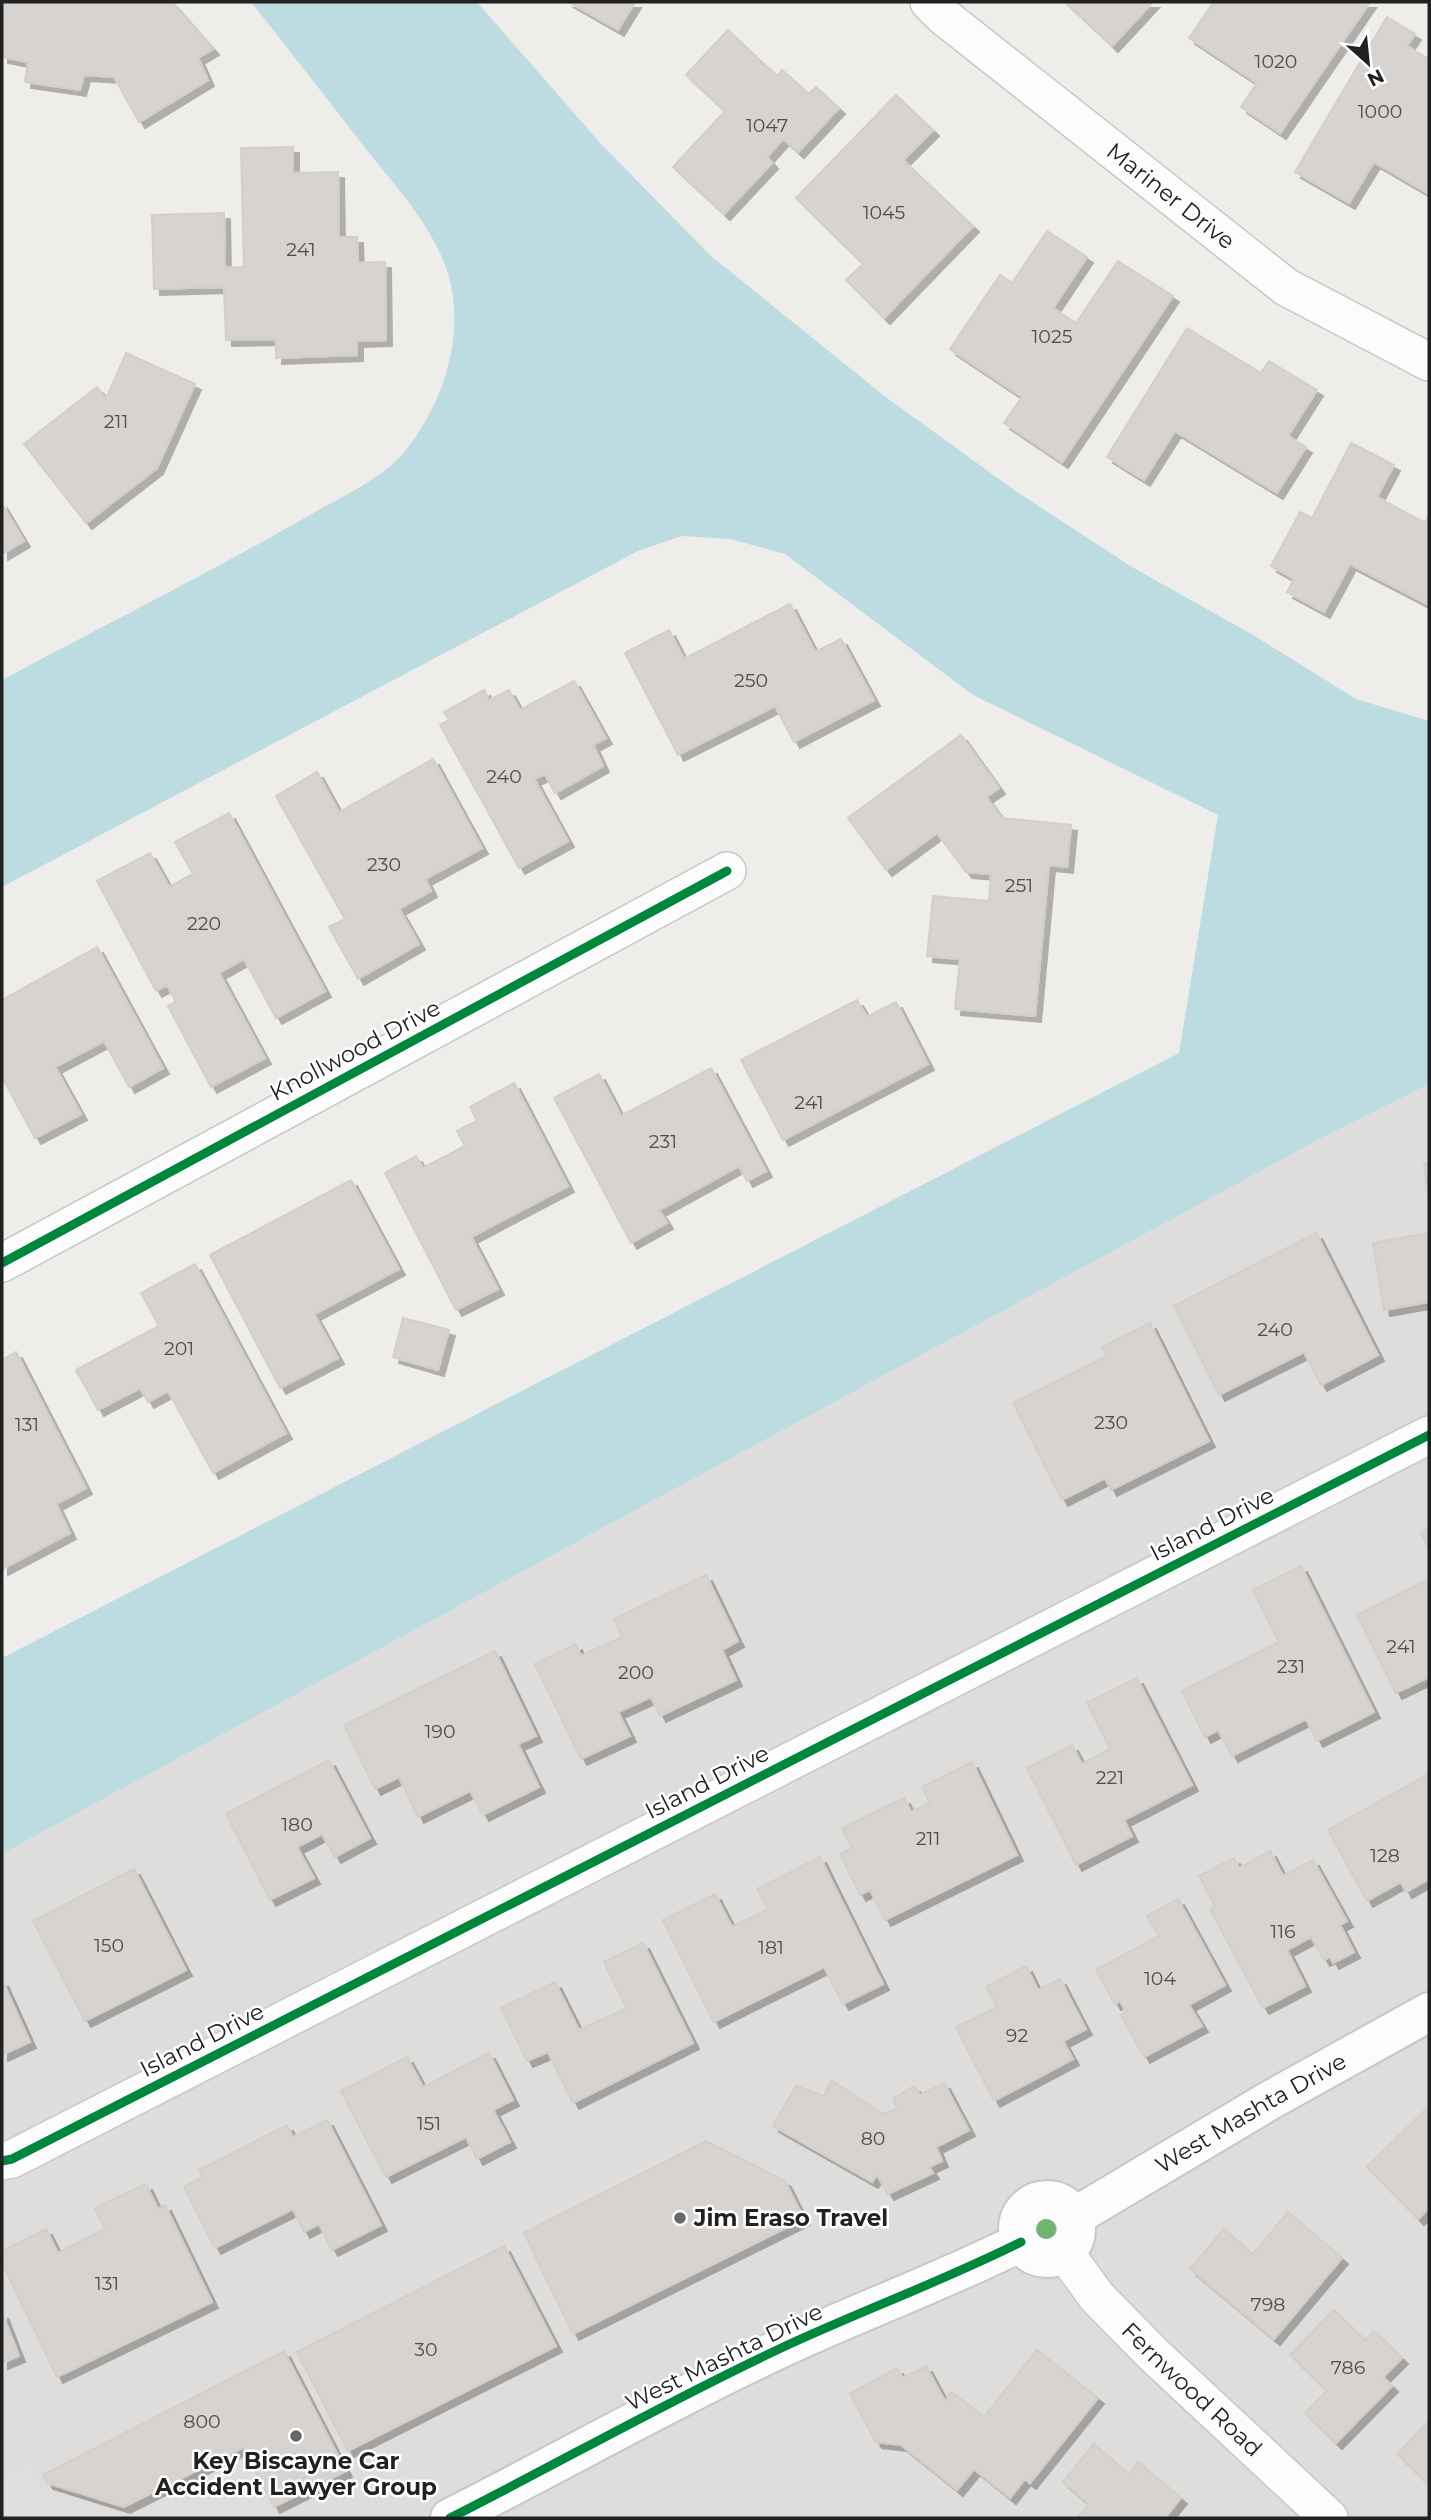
<svg xmlns="http://www.w3.org/2000/svg" width="1431" height="2520" viewBox="0 0 1431 2520" font-family="Montserrat,sans-serif">
  <style>
    .residential { fill: #dedddb }
    .parking { fill: #dfdedd }
    .water { fill: #bddce2 }
    .building { fill: #d6d3d1; stroke: #d2cfcb; stroke-width: 2; filter: url(#shadow) }
    .lines { fill: none; stroke-linecap: round; stroke-linejoin: round }
    .minor-casing { stroke: #c8c7c6; stroke-width: 40 }
    .tertiary-casing { stroke: #c8c7c6; stroke-width: 42 }
    .minor { stroke: #fdfcfc; stroke-width: 37 }
    .tertiary { stroke: #fdfcfc; stroke-width: 38 }
    .cycleway-casing { stroke: #fff; stroke-width: 13 }
    .cycleway { stroke: #00873e; stroke-width: 9 }
    .tree { fill: #71b371 }
    .poi-dot { fill: #696867; stroke: #fff; stroke-width: 2.5 }
    .labels { text-anchor: middle; dominant-baseline: central; stroke-width: 5; stroke-linejoin: round; paint-order: stroke }
    .number-label { font-size: 19px; fill: #4e4e4d }
    .street-label { font-size: 23px; fill: #212121; stroke: #fff }
    .poi-label { font-size: 23px; font-weight: bold; fill: #212121; stroke: #fff; text-anchor: start }
  </style>
  <defs>
    <filter id="shadow"><feDropShadow dx="6" dy="6" stdDeviation="0" flood-color="#0004"/></filter>
  </defs>
  <rect width="100%" height="100%" fill="#efedea"/>
  <!-- residential -->
  <path class="residential" d="M 1429,1084 L 1429,2518 L 2,2518 L 2,1854 L 1316,1141 Z"/>
  <!-- parking -->
  <path class="parking" d="M 246,2451 L 280,2517 L 278,2518 L 2,2518 L 2,2479 L 30,2465 L 40,2485 L 125,2514 Z"/>
  <!-- water -->
  <path class="water" d="M 251,2 L 477,2 L 601,144 L 711,256 L 887,398 L 1017,492 L 1132,567 L 1253,635 L 1356,699 L 1429,721 L 1429,1084 L 1316,1141 L 2,1854 L 2,1658 L 1179,1053 L 1218,815 L 973,695 L 785,554 L 730,539 L 682,536 L 638,551 L 2,887 L 2,680 C 105,625 209,573 310,515 C 341,497 384,478 406,450 C 443,403 464,339 450,281 C 437,229 394,185 362,144 C 325,96 288,49 251,2 Z"/>
  <!-- building -->
  <path class="building" d="M 2,2 L 172,2 L 213,49 L 198,58 L 208,80 L 139,122 L 114,77 L 84,75 L 80,90 L 25,82 L 28,62 L 2,57 Z
    M 569,2 L 635,2 L 618,30 Z
    M 1065,2 L 1153,2 L 1112,46 Z
    M 1214,2 L 1370,2 L 1280,133 L 1241,107 L 1257,83 L 1189,38 Z
    M 1387,17 L 1415,34 L 1407,46 L 1429,59 L 1429,194 L 1374,162 L 1349,203 L 1295,172 Z
    M 728,30 L 777,76 L 782,70 L 809,94 L 816,87 L 839,108 L 798,152 L 783,139 L 767,157 L 772,163 L 724,214 L 673,167 L 725,111 L 686,75 Z
    M 896,95 L 933,130 L 903,160 L 973,226 L 884,318 L 846,280 L 863,264 L 796,198 Z
    M 293,147 L 293,173 L 338,172 L 339,237 L 357,237 L 358,263 L 385,262 L 386,340 L 357,341 L 357,355 L 276,358 L 276,339 L 226,340 L 224,287 L 154,289 L 152,215 L 224,213 L 225,268 L 244,267 L 241,148 Z
    M 1047,231 L 1087,257 L 1053,308 L 1076,323 L 1118,261 L 1173,296 L 1062,462 L 1004,423 L 1022,397 L 950,349 L 1000,275 L 1012,283 Z
    M 1187,328 L 1261,373 L 1269,361 L 1317,390 L 1288,436 L 1306,447 L 1277,493 L 1175,431 L 1144,480 L 1107,457 Z
    M 126,353 L 195,384 L 157,468 L 86,523 L 24,444 L 97,387 L 106,399 Z
    M 1351,443 L 1394,465 L 1377,497 L 1425,523 L 1429,515 L 1429,605 L 1350,564 L 1324,612 L 1287,592 L 1294,579 L 1271,566 L 1300,512 L 1312,518 Z
    M 2,504 L 24,541 L 2,554 Z
    M 790,604 L 815,652 L 841,639 L 874,700 L 794,742 L 775,706 L 678,755 L 625,653 L 669,630 L 684,659 Z
    M 574,681 L 606,738 L 593,745 L 603,766 L 555,793 L 545,774 L 534,779 L 568,841 L 519,868 L 440,725 L 449,720 L 444,712 L 484,690 L 489,700 L 509,690 L 520,710 Z
    M 961,735 L 999,788 L 986,797 L 1002,818 L 1071,825 L 1067,867 L 1049,865 L 1035,1016 L 955,1009 L 960,959 L 927,956 L 933,896 L 989,901 L 991,874 L 966,872 L 937,833 L 886,870 L 848,818 Z
    M 433,759 L 482,848 L 425,879 L 431,891 L 399,909 L 419,944 L 358,979 L 329,927 L 345,919 L 276,796 L 317,772 L 339,812 Z
    M 229,813 L 325,991 L 276,1018 L 244,959 L 219,973 L 265,1058 L 211,1087 L 168,1006 L 176,1002 L 167,985 L 156,991 L 97,881 L 150,853 L 169,887 L 193,874 L 175,842 Z
    M 97,947 L 163,1068 L 129,1087 L 104,1041 L 55,1067 L 81,1114 L 35,1138 L 2,1077 L 2,1000 Z
    M 857,1000 L 867,1017 L 896,1002 L 928,1064 L 783,1140 L 741,1060 Z
    M 711,1068 L 766,1171 L 747,1181 L 739,1166 L 659,1210 L 667,1223 L 631,1243 L 554,1098 L 599,1074 L 621,1116 Z
    M 514,1083 L 568,1186 L 471,1237 L 498,1289 L 456,1310 L 385,1173 L 416,1156 L 423,1168 L 465,1146 L 457,1131 L 477,1121 L 470,1107 Z
    M 1429,1163 L 1429,1197 L 1424,1164 Z
    M 351,1180 L 399,1269 L 314,1314 L 338,1358 L 280,1388 L 210,1255 Z
    M 1316,1233 L 1378,1355 L 1321,1385 L 1304,1352 L 1219,1395 L 1174,1306 Z
    M 1429,1233 L 1429,1302 L 1384,1310 L 1373,1243 Z
    M 195,1264 L 286,1433 L 213,1473 L 168,1391 L 148,1402 L 140,1388 L 98,1410 L 76,1370 L 159,1326 L 141,1293 Z
    M 403,1318 L 449,1330 L 438,1370 L 393,1357 Z
    M 1150,1323 L 1209,1441 L 1111,1490 L 1105,1478 L 1062,1500 L 1013,1403 L 1107,1356 L 1102,1347 Z
    M 16,1352 L 86,1488 L 56,1504 L 70,1533 L 2,1569 L 2,1360 Z
    M 1429,1528 L 1429,1549 L 1421,1533 Z
    M 1301,1566 L 1374,1712 L 1317,1741 L 1306,1719 L 1232,1756 L 1218,1730 L 1205,1737 L 1182,1691 L 1279,1642 L 1253,1590 Z
    M 706,1575 L 738,1641 L 722,1650 L 736,1680 L 660,1716 L 651,1697 L 618,1712 L 630,1736 L 581,1759 L 535,1664 L 576,1644 L 581,1656 L 622,1637 L 614,1619 Z
    M 1429,1579 L 1429,1677 L 1396,1693 L 1357,1615 Z
    M 495,1651 L 536,1736 L 518,1744 L 539,1787 L 483,1815 L 470,1791 L 418,1817 L 399,1777 L 375,1789 L 344,1725 Z
    M 1137,1678 L 1192,1785 L 1124,1820 L 1132,1836 L 1076,1865 L 1027,1768 L 1072,1745 L 1082,1764 L 1110,1749 L 1087,1703 Z
    M 329,1760 L 370,1838 L 335,1857 L 322,1834 L 297,1847 L 314,1878 L 270,1900 L 226,1814 Z
    M 972,1762 L 1017,1855 L 885,1920 L 870,1890 L 860,1895 L 840,1854 L 852,1848 L 842,1828 L 904,1798 L 911,1812 L 930,1803 L 922,1787 Z
    M 1429,1774 L 1429,1879 L 1406,1892 L 1401,1882 L 1367,1901 L 1328,1830 Z
    M 1270,1851 L 1283,1876 L 1313,1860 L 1347,1921 L 1340,1925 L 1354,1952 L 1333,1963 L 1330,1957 L 1324,1960 L 1311,1937 L 1287,1950 L 1305,1986 L 1263,2008 L 1210,1909 L 1215,1906 L 1199,1876 L 1234,1858 L 1239,1868 Z
    M 820,1857 L 883,1984 L 843,2004 L 824,1967 L 714,2022 L 663,1920 L 715,1894 L 732,1927 L 768,1909 L 757,1889 Z
    M 134,1869 L 186,1970 L 85,2021 L 33,1921 Z
    M 1178,1899 L 1225,1985 L 1189,2005 L 1202,2026 L 1144,2057 L 1121,2015 L 1126,2012 L 1120,2001 L 1115,2004 L 1096,1970 L 1159,1936 L 1147,1916 Z
    M 643,1943 L 693,2043 L 573,2103 L 548,2052 L 527,2061 L 501,2008 L 555,1982 L 579,2030 L 627,2008 L 604,1962 Z
    M 1026,1966 L 1038,1990 L 1060,1979 L 1086,2029 L 1063,2041 L 1073,2059 L 994,2101 L 956,2027 L 997,2007 L 986,1987 Z
    M 2,1980 L 30,2042 L 2,2055 Z
    M 489,2053 L 513,2100 L 493,2110 L 510,2142 L 477,2159 L 466,2137 L 386,2177 L 341,2091 L 407,2057 L 423,2087 Z
    M 831,2080 L 883,2114 L 897,2109 L 893,2099 L 914,2086 L 920,2095 L 944,2083 L 969,2130 L 936,2147 L 942,2161 L 929,2167 L 933,2173 L 888,2194 L 877,2175 L 872,2182 L 773,2126 L 796,2086 L 824,2096 Z
    M 1429,2106 L 1429,2208 L 1418,2219 L 1367,2167 Z
    M 327,2120 L 381,2225 L 332,2250 L 319,2224 L 304,2232 L 293,2209 L 215,2248 L 184,2187 L 203,2177 L 199,2170 L 287,2125 L 293,2137 Z
    M 706,2141 L 785,2181 L 804,2219 L 573,2334 L 524,2233 Z
    M 146,2184 L 158,2209 L 165,2205 L 212,2302 L 57,2377 L 2,2263 L 2,2251 L 46,2229 L 58,2253 L 105,2229 L 95,2208 Z
    M 1288,2212 L 1342,2258 L 1274,2339 L 1190,2269 L 1224,2229 L 1253,2254 Z
    M 504,2246 L 556,2346 L 348,2451 L 297,2352 Z
    M 1334,2310 L 1365,2340 L 1374,2331 L 1402,2358 L 1383,2377 L 1392,2386 L 1336,2443 L 1305,2413 L 1327,2391 L 1290,2355 Z
    M 2,2312 L 19,2356 L 2,2363 Z
    M 1037,2350 L 1098,2398 L 1030,2483 L 1025,2479 L 1010,2498 L 974,2469 L 957,2490 L 901,2445 L 876,2442 L 850,2394 L 897,2368 L 903,2378 L 926,2366 L 945,2401 L 952,2392 L 984,2417 Z
    M 284,2351 L 346,2471 L 274,2507 L 244,2447 L 124,2507 L 47,2483 L 43,2475 Z
    M 1429,2421 L 1429,2482 L 1428,2484 L 1397,2454 Z
    M 1094,2444 L 1129,2474 L 1138,2462 L 1181,2498 L 1165,2518 L 1077,2518 L 1089,2504 L 1063,2482 Z"/>
  <g class="lines">
    <defs>
      <g id="minor">
        <path id="s1" d="M 929,2 L 943,16 L 1286,287 L 1429,362"/>
        <path d="M 2,1263 L 727,871"/>
        <path d="M 2,2161 L 12,2159 L 1429,1435"/>
        <path id="s2" d="M 1065,2253 L 1097,2297 L 1153,2354 L 1329,2518"/>
      </g>
      <g id="tertiary">
        <circle cx="1047" cy="2229" r="29"/>
        <path id="s3" d="M 1074,2217 L 1267,2102 L 1429,2012"/>
        <path d="M 450,2518 C 559,2463 666,2402 777,2350 C 858,2312 941,2282 1021,2242"/>
      </g>
    </defs>
    <!-- minor casing -->
    <use href="#minor" class="minor-casing"/>
    <!-- tertiary casing -->
    <use href="#tertiary" class="tertiary-casing"/>
    <!-- minor -->
    <use href="#minor" class="minor"/>
    <!-- tertiary -->
    <use href="#tertiary" class="tertiary"/>
    <defs>
      <path id="cycleway" d="M 2,1263 L 727,871
        M 2,2161 L 12,2159 L 1429,1435
        M 450,2518 C 559,2463 666,2402 777,2350 C 858,2312 941,2282 1021,2242"/>
    </defs>
    <!-- cycleway casing -->
    <use href="#cycleway" class="cycleway-casing"/>
    <!-- cycleway -->
    <use href="#cycleway" class="cycleway"/>
  </g>
  <!-- trees -->
  <circle class="tree" cx="1046" cy="2229" r="10"/>
  <!-- markers -->
  <g class="poi-dot">
    <circle cx="680" cy="2218" r="7"/>
    <circle cx="296" cy="2436" r="7"/>
  </g>
  <g class="labels">
    <!-- number labels -->
    <g class="number-label">
      <text x="1276" y="61">1020</text>
      <text x="1380" y="111">1000</text>
      <text x="767" y="125">1047</text>
      <text x="884" y="212">1045</text>
      <text x="301" y="249">241</text>
      <text x="1052" y="336">1025</text>
      <text x="116" y="421">211</text>
      <text x="751" y="680">250</text>
      <text x="504" y="776">240</text>
      <text x="384" y="864">230</text>
      <text x="1019" y="885">251</text>
      <text x="204" y="923">220</text>
      <text x="809" y="1102">241</text>
      <text x="663" y="1141">231</text>
      <text x="1275" y="1329">240</text>
      <text x="179" y="1348">201</text>
      <text x="1111" y="1422">230</text>
      <text x="27" y="1424">131</text>
      <text x="1401" y="1646">241</text>
      <text x="1291" y="1666">231</text>
      <text x="636" y="1672">200</text>
      <text x="440" y="1731">190</text>
      <text x="1110" y="1777">221</text>
      <text x="297" y="1824">180</text>
      <text x="928" y="1838">211</text>
      <text x="1385" y="1855">128</text>
      <text x="1283" y="1931">116</text>
      <text x="109" y="1945">150</text>
      <text x="771" y="1947">181</text>
      <text x="1160" y="1978">104</text>
      <text x="1017" y="2035">92</text>
      <text x="429" y="2123">151</text>
      <text x="873" y="2138">80</text>
      <text x="107" y="2283">131</text>
      <text x="1268" y="2304">798</text>
      <text x="426" y="2349">30</text>
      <text x="1348" y="2367">786</text>
      <text x="202" y="2421">800</text>
    </g>
    <!-- street labels -->
    <g class="street-label">
      <text stroke="none"><textPath href="#s1" startOffset="310">Mariner Drive</textPath></text>
      <text transform="translate(355 1050) rotate(-28)">Knollwood Drive</text>
      <text transform="translate(1212 1524) rotate(-27)">Island Drive</text>
      <text transform="translate(707 1782) rotate(-27)">Island Drive</text>
      <text transform="translate(202 2040) rotate(-27)">Island Drive</text>
      <text stroke="none"><textPath href="#s3" startOffset="205">West Mashta Drive</textPath></text>
      <text transform="translate(724 2357) rotate(-26)">West Mashta Drive</text>
      <text stroke="none"><textPath href="#s2" startOffset="187">Fernwood Road</textPath></text>
    </g>
    <!-- poi labels -->
    <g class="poi-label">
      <text x="694" y="2218">Jim Eraso Travel</text>
      <text x="296" y="2461" text-anchor="middle">Key Biscayne Car<tspan x="296" dy="26">Accident Lawyer Group</tspan></text>
    </g>
  </g>
  <!-- border -->
  <rect width="1431" height="2520" fill="none" stroke="#212121" stroke-width="7"/>
  <!-- north arrow -->
  <g transform="translate(1368 63) rotate(153)" stroke="#ffffff" stroke-width="5" paint-order="stroke">
  <path d="M0-5L12 26L0 18L-12 26Z" fill="#212121"/>
  <text y="-10" font-size="19" font-weight="bold" text-anchor="middle" fill="#212121">N</text>
  </g>
</svg>
